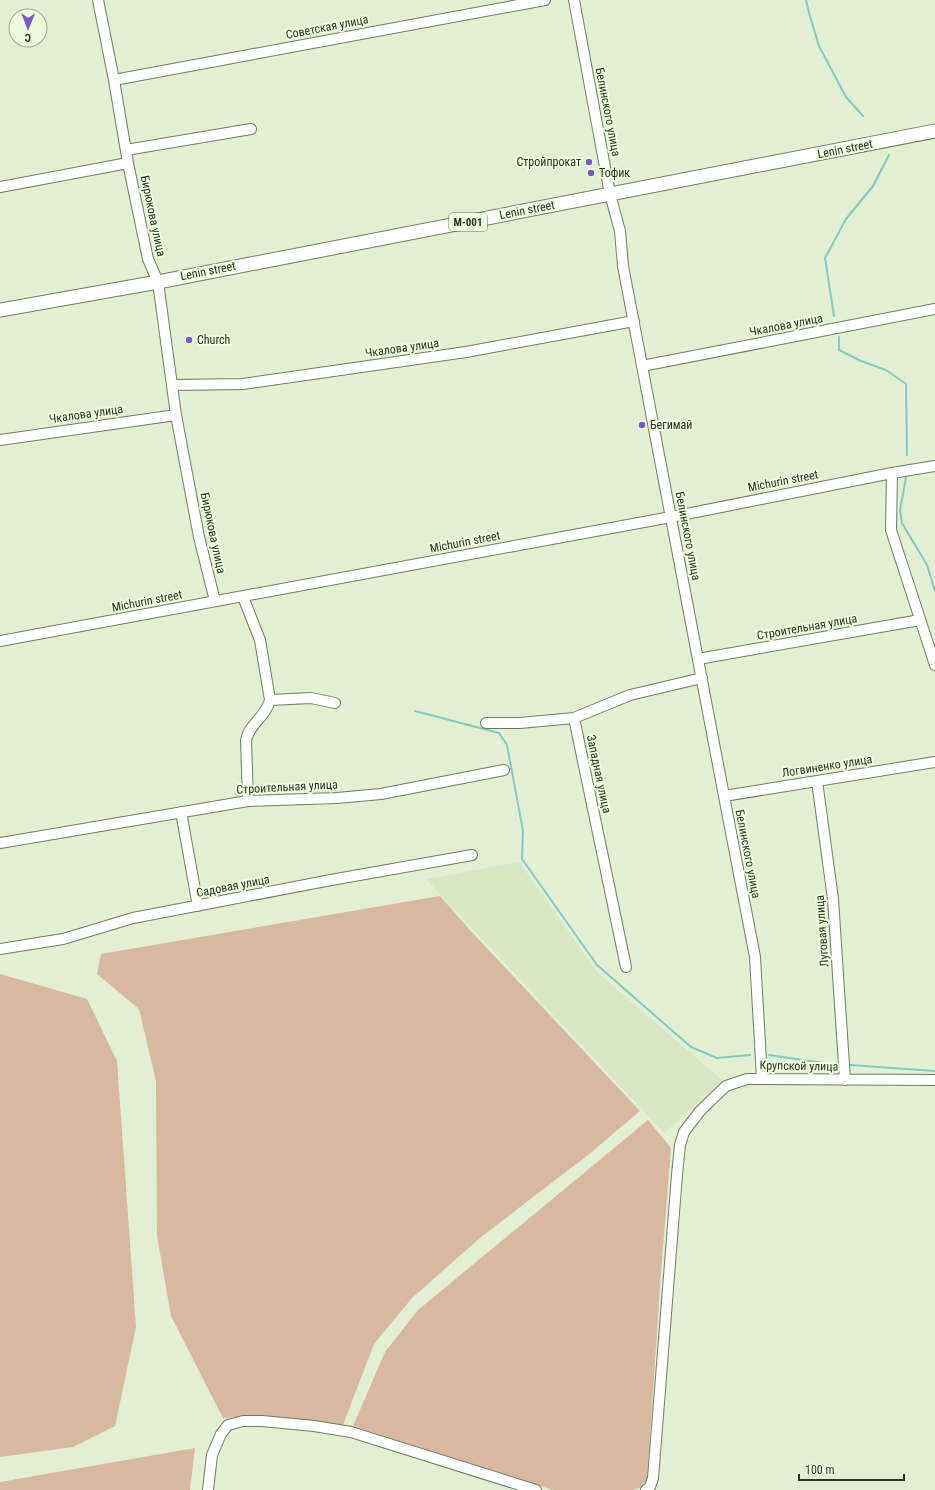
<svg xmlns="http://www.w3.org/2000/svg" width="935" height="1490" viewBox="0 0 935 1490" font-family="'Roboto Condensed',sans-serif">
  <style>
    .built { fill: #d7e7c3 }
    .grass { fill: #d8b89f }
    .lines { fill: none; stroke-linecap: round; stroke-linejoin: round }
    .stream { stroke: #85c9c7; stroke-width: 2 }
    .minor-casing { stroke: #717c62; stroke-width: 12 }
    .major-casing { stroke: #717c62; stroke-width: 15 }
    .minor { stroke: #fff; stroke-width: 10 }
    .major { stroke: #fff; stroke-width: 13 }
    .poi-dot { fill: #7c56d0; stroke: #effddf; stroke-width: 1.5 }
    .labels { text-anchor: middle; dominant-baseline: central; stroke-width: 4; stroke-linejoin: round; paint-order: stroke }
    .shield { fill: #effddf; stroke: #666e5d; stroke-width: 1 }
    .shield-label { font-size: 11px; font-weight: bold; fill: #2c3125 }
    .street-label { font-size: 12px; fill: #2c3125; stroke: #effddf }
    .poi-label { font-size: 12px; fill: #2c3125; stroke: #effddf; text-anchor: start }
  </style>
  <rect width="100%" height="100%" fill="#e2efd2"/>
  <!-- built -->
  <path class="built" d="M 519,862 L 598,973 L 723,1081 L 664,1133 L 426,879 Z"/>
  <!-- grass -->
  <path class="grass" d="M 440,896 L 469,929 L 640,1111 L 588,1155 L 481,1237 L 412,1298 L 374,1344 L 343,1425 L 249,1417 L 223,1418 L 171,1316 L 157,1236 L 156,1081 L 139,1009 L 97,974 L 101,954 Z
    M 0,974 L 87,999 L 117,1061 L 136,1327 L 115,1426 L 73,1447 L 0,1457 Z
    M 648,1120 L 671,1148 L 661,1273 L 647,1480 L 640,1488 L 632,1490 L 553,1490 L 353,1426 L 385,1352 L 418,1310 Z
    M 195,1448 L 190,1490 L 0,1490 L 0,1482 Z"/>
  <g class="lines">
    <!-- stream -->
    <path class="stream" d="M 806,0 L 809,13 L 819,46 L 846,97 L 863,116
      M 834,316 L 825,258 L 846,219 L 873,186 L 889,155
      M 839,337 L 839,350 L 861,361 L 886,370 L 906,384 L 907,455
      M 906,477 L 900,511 L 902,523 L 927,565 L 935,591
      M 415,711 L 499,733 L 507,745 L 523,831 L 522,859 L 597,965 L 691,1047 L 717,1058 L 750,1055
      M 769,1055 L 837,1065
      M 850,1065 L 935,1071"/>
    <defs>
      <path id="minor" d="M 98,0 L 114,80 L 128,163 L 148,259 L 158,282 L 176,415 L 199,537 L 215,601
        M 574,0 L 610,194 L 620,231 L 623,266 L 724,796 L 755,957 L 762,1078
        M 114,80 L 545,0
        M 126,150 L 251,129
        M 0,187 L 128,163
        M 642,366 L 935,309
        M 172,385 L 243,384 L 466,352 L 634,321
        M 0,440 L 176,415
        M 892,473 L 891,530 L 935,665
        M 243,597 L 260,640 L 270,700 C 266,717 249,724 246,740 L 248,801
        M 0,641 L 671,517 L 892,473 L 935,466
        M 698,659 L 920,620
        M 270,700 L 311,698 L 335,703
        M 486,723 L 520,723 L 574,718
        M 817,781 L 833,899 L 845,1080
        M 724,796 L 935,762
        M 181,812 L 198,906
        M 0,843 L 248,801 L 337,798 L 381,794 L 504,770
        M 0,949 L 63,939 L 133,918 L 331,880 L 472,855
        M 626,967 L 574,718 L 630,695 L 702,678
        M 208,1490 L 212,1455 L 221,1434 L 228,1425 L 243,1421 L 262,1421 L 314,1426 L 351,1432 L 536,1490
        M 646,1490 L 650,1487 L 653,1478 L 677,1175 L 680,1145 L 684,1132 L 700,1111 L 726,1086 L 747,1079 L 935,1080"/>
      <path id="major" d="M 0,310 L 158,282 L 935,131"/>
    </defs>
    <!-- minor casing -->
    <use href="#minor" class="minor-casing"/>
    <!-- major casing -->
    <use href="#major" class="major-casing"/>
    <!-- minor -->
    <use href="#minor" class="minor"/>
    <!-- major -->
    <use href="#major" class="major"/>
  </g>
  <!-- markers -->
  <g class="poi-dot">
    <circle cx="589" cy="162" r="4"/>
    <circle cx="591" cy="173" r="4"/>
    <circle cx="189" cy="340" r="4"/>
    <circle cx="642" cy="425" r="4"/>
  </g>
  <g class="labels">
    <!-- shield labels -->
    <rect class="shield" x="449" y="213" width="38" height="18" rx="3"/>
    <g class="shield-label">
      <text x="468" y="222">М-001</text>
    </g>
    <!-- street labels -->
    <g class="street-label">
      <text transform="translate(327 27) rotate(-11)">Советская улица</text>
      <text transform="translate(608 112) rotate(79)">Белинского улица</text>
      <text transform="translate(845 149) rotate(-11)">Lenin street</text>
      <text transform="translate(527 210) rotate(-11)">Lenin street</text>
      <text transform="translate(153 216) rotate(78)">Бирюкова улица</text>
      <text transform="translate(208 271) rotate(-11)">Lenin street</text>
      <text transform="translate(786 325) rotate(-11)">Чкалова улица</text>
      <text transform="translate(402 348) rotate(-8)">Чкалова улица</text>
      <text transform="translate(86 414) rotate(-8)">Чкалова улица</text>
      <text transform="translate(783 481) rotate(-11)">Michurin street</text>
      <text transform="translate(213 533) rotate(78)">Бирюкова улица</text>
      <text transform="translate(688 536) rotate(79)">Белинского улица</text>
      <text transform="translate(465 542) rotate(-11)">Michurin street</text>
      <text transform="translate(147 601) rotate(-11)">Michurin street</text>
      <text transform="translate(807 627) rotate(-10)">Строительная улица</text>
      <text transform="translate(827 766) rotate(-9)">Логвиненко улица</text>
      <text transform="translate(599 774) rotate(78)">Западная улица</text>
      <text transform="translate(287 787) rotate(-3)">Строительная улица</text>
      <text transform="translate(748 854) rotate(79)">Белинского улица</text>
      <text transform="translate(233 886) rotate(-11)">Садовая улица</text>
      <text transform="translate(822 931) rotate(-94)">Луговая улица</text>
      <text transform="translate(799 1066) rotate(1)">Крупской улица</text>
    </g>
    <!-- poi labels -->
    <g class="poi-label">
      <text x="581" y="162" text-anchor="end">Стройпрокат</text>
      <text x="599" y="173">Тофик</text>
      <text x="197" y="340">Сhurch</text>
      <text x="650" y="425">Бегимай</text>
    </g>
  </g>
  <!-- north arrow -->
  <g transform="translate(28 28) rotate(181)"><circle r="19" fill="#effddf" stroke="#a1ab95"/>
  <path d="M0-3L7 15L0 10L-7 15Z" fill="#7c56d0"/>
  <text y="-6" font-size="11" font-weight="bold" text-anchor="middle" fill="#2c3125">С</text>
  </g>
  <!-- scale -->
  <path d="M799 1474v6h105v-6" fill="none" stroke="#2c3125" stroke-width="2"/>
  <text x="805" y="1474" font-size="12" fill="#2c3125" stroke="#effddf" stroke-width="3" paint-order="stroke">100 m</text>
</svg>
